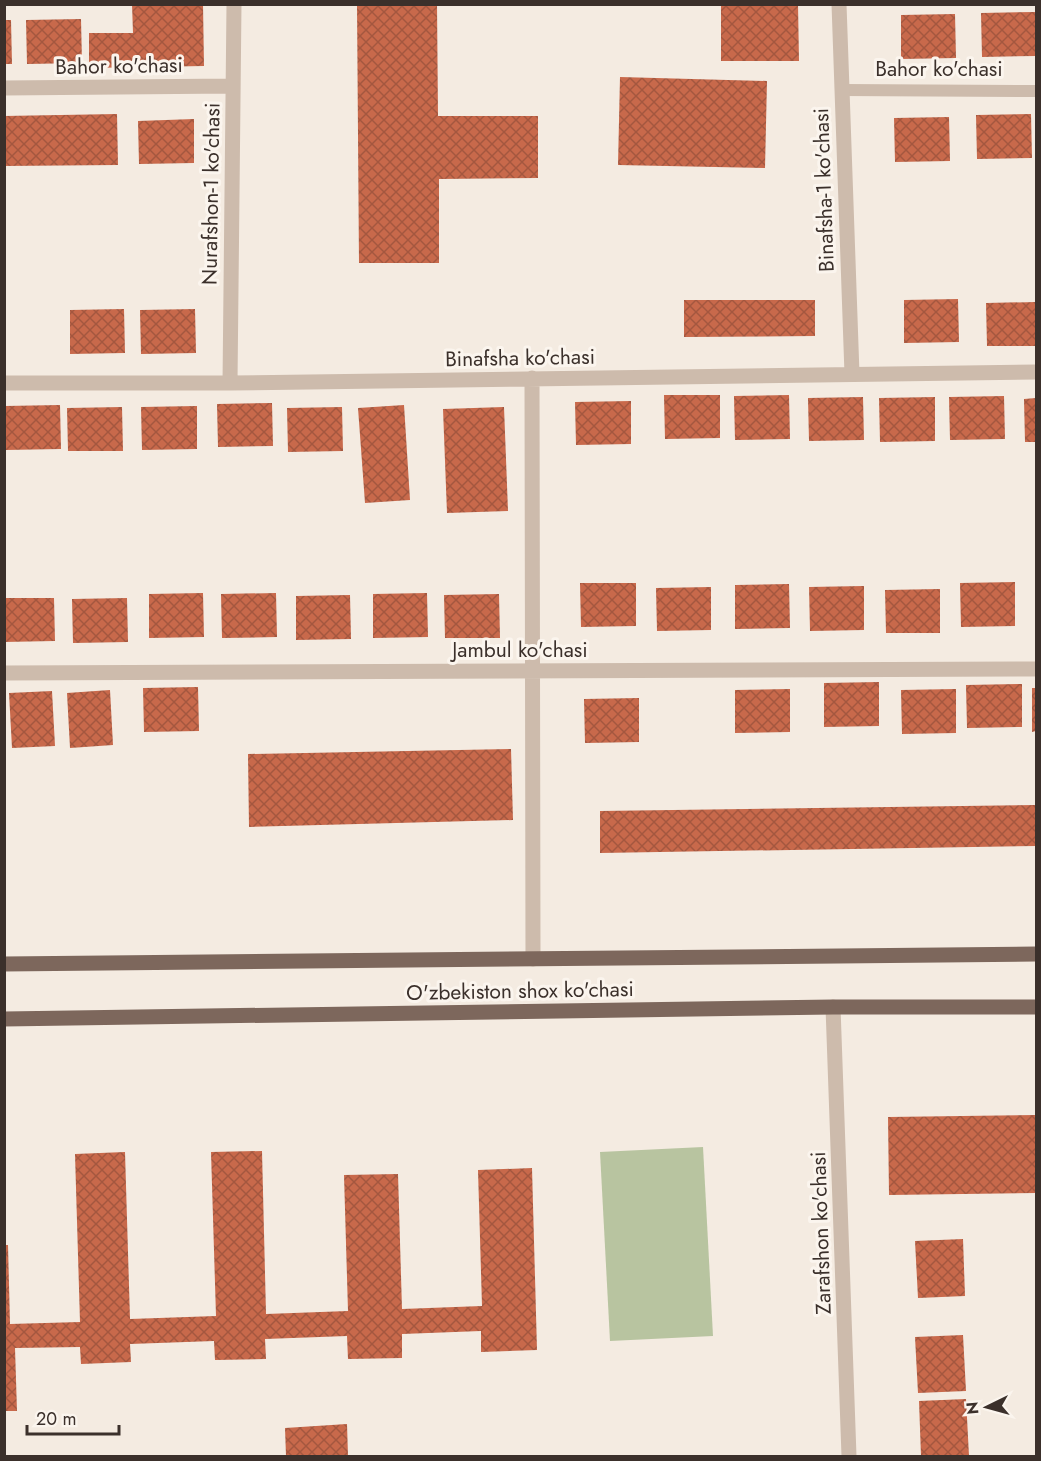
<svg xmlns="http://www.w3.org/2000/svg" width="1041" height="1461" viewBox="0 0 1041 1461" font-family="Jost,sans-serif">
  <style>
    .grass { fill: #b8c4a0 }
    .building { fill: url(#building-cross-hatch) }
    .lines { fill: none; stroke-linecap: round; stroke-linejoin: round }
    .lane { stroke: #cdbbac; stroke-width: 12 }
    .street { stroke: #cdbbac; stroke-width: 15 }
    .primary { stroke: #7d675c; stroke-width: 15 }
    .labels { text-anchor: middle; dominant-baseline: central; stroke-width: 6; stroke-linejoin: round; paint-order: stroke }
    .street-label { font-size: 21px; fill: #3b302b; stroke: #fbf5ee }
  </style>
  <defs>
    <pattern id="building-cross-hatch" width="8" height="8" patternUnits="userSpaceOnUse" patternTransform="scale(1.5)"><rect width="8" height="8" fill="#c8694b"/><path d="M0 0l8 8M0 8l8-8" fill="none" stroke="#a4573f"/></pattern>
  </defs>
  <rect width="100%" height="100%" fill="#f4ebe1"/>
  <!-- grass -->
  <path class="grass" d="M 703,1147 L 713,1336 L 610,1341 L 600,1152 Z"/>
  <!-- building -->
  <path class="building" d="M 132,4 L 203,4 L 204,66 L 89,68 L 89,33 L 133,33 Z
    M 357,4 L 437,4 L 438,116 L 538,116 L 538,178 L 439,179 L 439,263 L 359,263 Z
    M 721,4 L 798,4 L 799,61 L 721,61 Z
    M 1035,12 L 1036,56 L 982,57 L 981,13 Z
    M 955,14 L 956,58 L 901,59 L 901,15 Z
    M 81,19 L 82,63 L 27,64 L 26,20 Z
    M 4,20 L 11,20 L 12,64 L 4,64 Z
    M 620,77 L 767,81 L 765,168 L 618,165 Z
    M 117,114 L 118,165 L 4,166 L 4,116 Z
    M 1031,114 L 1032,158 L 977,159 L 976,115 Z
    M 949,117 L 950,161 L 895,162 L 894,118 Z
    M 194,119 L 194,163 L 139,164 L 138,121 Z
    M 958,299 L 959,342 L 904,343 L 904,300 Z
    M 684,300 L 815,300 L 815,336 L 684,337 Z
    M 1036,302 L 1036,346 L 987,346 L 986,303 Z
    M 124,309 L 125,353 L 70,354 L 70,310 Z
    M 195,309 L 196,353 L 141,354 L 140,310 Z
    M 664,395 L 720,395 L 720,438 L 665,439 Z
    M 789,395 L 790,439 L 735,440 L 734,396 Z
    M 1004,396 L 1005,439 L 950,440 L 949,397 Z
    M 863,397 L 864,440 L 809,441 L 808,398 Z
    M 935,397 L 935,441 L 880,442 L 879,398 Z
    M 1036,398 L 1036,442 L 1025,442 L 1024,399 Z
    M 631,401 L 631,444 L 576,445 L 575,402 Z
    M 272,403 L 273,446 L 218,447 L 217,404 Z
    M 60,405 L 61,449 L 6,450 L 5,406 Z
    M 404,405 L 410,500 L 365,503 L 358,408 Z
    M 197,406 L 197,449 L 142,450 L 141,407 Z
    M 122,407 L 123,451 L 68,451 L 67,408 Z
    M 342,407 L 343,451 L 288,452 L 287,408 Z
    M 504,407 L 508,511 L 447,513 L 443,409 Z
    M 1015,582 L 1015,626 L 961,627 L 960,583 Z
    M 580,583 L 636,583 L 636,626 L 581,627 Z
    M 789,584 L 790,628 L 735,629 L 735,585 Z
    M 864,586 L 864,630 L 810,631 L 809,587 Z
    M 711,587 L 711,630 L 657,631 L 656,588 Z
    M 940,589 L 940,633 L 886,633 L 885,590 Z
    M 203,593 L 204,637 L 149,638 L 149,594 Z
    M 276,593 L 277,637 L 222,638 L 221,594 Z
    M 427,593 L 428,637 L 373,638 L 373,594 Z
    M 499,594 L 500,638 L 445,638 L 444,595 Z
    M 350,595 L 351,639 L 296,640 L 296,596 Z
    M 4,598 L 54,598 L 55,641 L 4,642 Z
    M 127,598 L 128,642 L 73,643 L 72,599 Z
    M 879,682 L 879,726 L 824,727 L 824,683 Z
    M 1022,684 L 1022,727 L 967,728 L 966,685 Z
    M 198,687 L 199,731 L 144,732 L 143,688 Z
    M 1032,688 L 1036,688 L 1036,731 L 1032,732 Z
    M 790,689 L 790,732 L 735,733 L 735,690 Z
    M 956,689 L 956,733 L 902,734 L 901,690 Z
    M 110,690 L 113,745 L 70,748 L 67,693 Z
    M 52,691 L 55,746 L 12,748 L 9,693 Z
    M 639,698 L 639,742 L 585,743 L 584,699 Z
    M 511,749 L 513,820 L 249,827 L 248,754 Z
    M 1036,805 L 1036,846 L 600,853 L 600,811 Z
    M 1036,1115 L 1036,1193 L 889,1195 L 888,1117 Z
    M 262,1151 L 266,1314 L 348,1311 L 344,1175 L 398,1174 L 402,1309 L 482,1306 L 478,1170 L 532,1168 L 537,1350 L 481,1352 L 481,1331 L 402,1334 L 402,1358 L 348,1359 L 347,1336 L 265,1339 L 266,1359 L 215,1360 L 214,1341 L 130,1344 L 131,1362 L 81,1364 L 80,1347 L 15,1348 L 17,1411 L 4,1411 L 4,1245 L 8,1245 L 10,1324 L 80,1322 L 75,1154 L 125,1152 L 130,1319 L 216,1316 L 211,1152 Z
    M 963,1239 L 965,1296 L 918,1298 L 915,1241 Z
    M 963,1335 L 966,1391 L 918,1393 L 915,1337 Z
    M 966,1399 L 969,1456 L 921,1456 L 919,1401 Z
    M 347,1424 L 348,1456 L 286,1456 L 285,1428 Z"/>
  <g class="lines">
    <!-- lane -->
    <path class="lane" d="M 842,90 L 1036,91"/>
    <!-- street -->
    <path class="street" d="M 839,4 L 852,374
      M 4,88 L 233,86
      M 532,378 L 533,959
      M 4,383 L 230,383 L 1036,372
      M 230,383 L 234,4
      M 4,673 L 1036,669
      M 833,1007 L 849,1456"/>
    <!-- primary -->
    <path class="primary" d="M 4,964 L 1036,954
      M 4,1019 L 833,1007 L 1036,1007"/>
  </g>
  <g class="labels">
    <!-- street labels -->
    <g class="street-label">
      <text transform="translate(119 66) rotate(-1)">Bahor ko'chasi</text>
      <text x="939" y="69">Bahor ko'chasi</text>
      <text transform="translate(824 190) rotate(-92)">Binafsha-1 ko'chasi</text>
      <text transform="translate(211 194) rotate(-89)">Nurafshon-1 ko'chasi</text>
      <text transform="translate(520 358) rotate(-1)">Binafsha ko'chasi</text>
      <text x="520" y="650">Jambul ko'chasi</text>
      <text transform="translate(520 991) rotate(-1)">O'zbekiston shox ko'chasi</text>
      <text transform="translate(821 1233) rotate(-92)">Zarafshon ko'chasi</text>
    </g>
  </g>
  <!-- border -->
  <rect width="1041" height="1461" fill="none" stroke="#3b302b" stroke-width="12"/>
  <!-- north arrow -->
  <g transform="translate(987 1407) rotate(265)" stroke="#fbf5ee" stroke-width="4.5" paint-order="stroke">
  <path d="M0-4.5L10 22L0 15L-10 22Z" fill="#3b302b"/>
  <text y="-9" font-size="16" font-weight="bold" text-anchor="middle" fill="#3b302b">N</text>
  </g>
  <!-- scale -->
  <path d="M27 1425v9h92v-9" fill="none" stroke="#3b302b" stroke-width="3"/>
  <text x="36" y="1425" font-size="18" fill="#3b302b" stroke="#fbf5ee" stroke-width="4.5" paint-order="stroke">20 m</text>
</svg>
